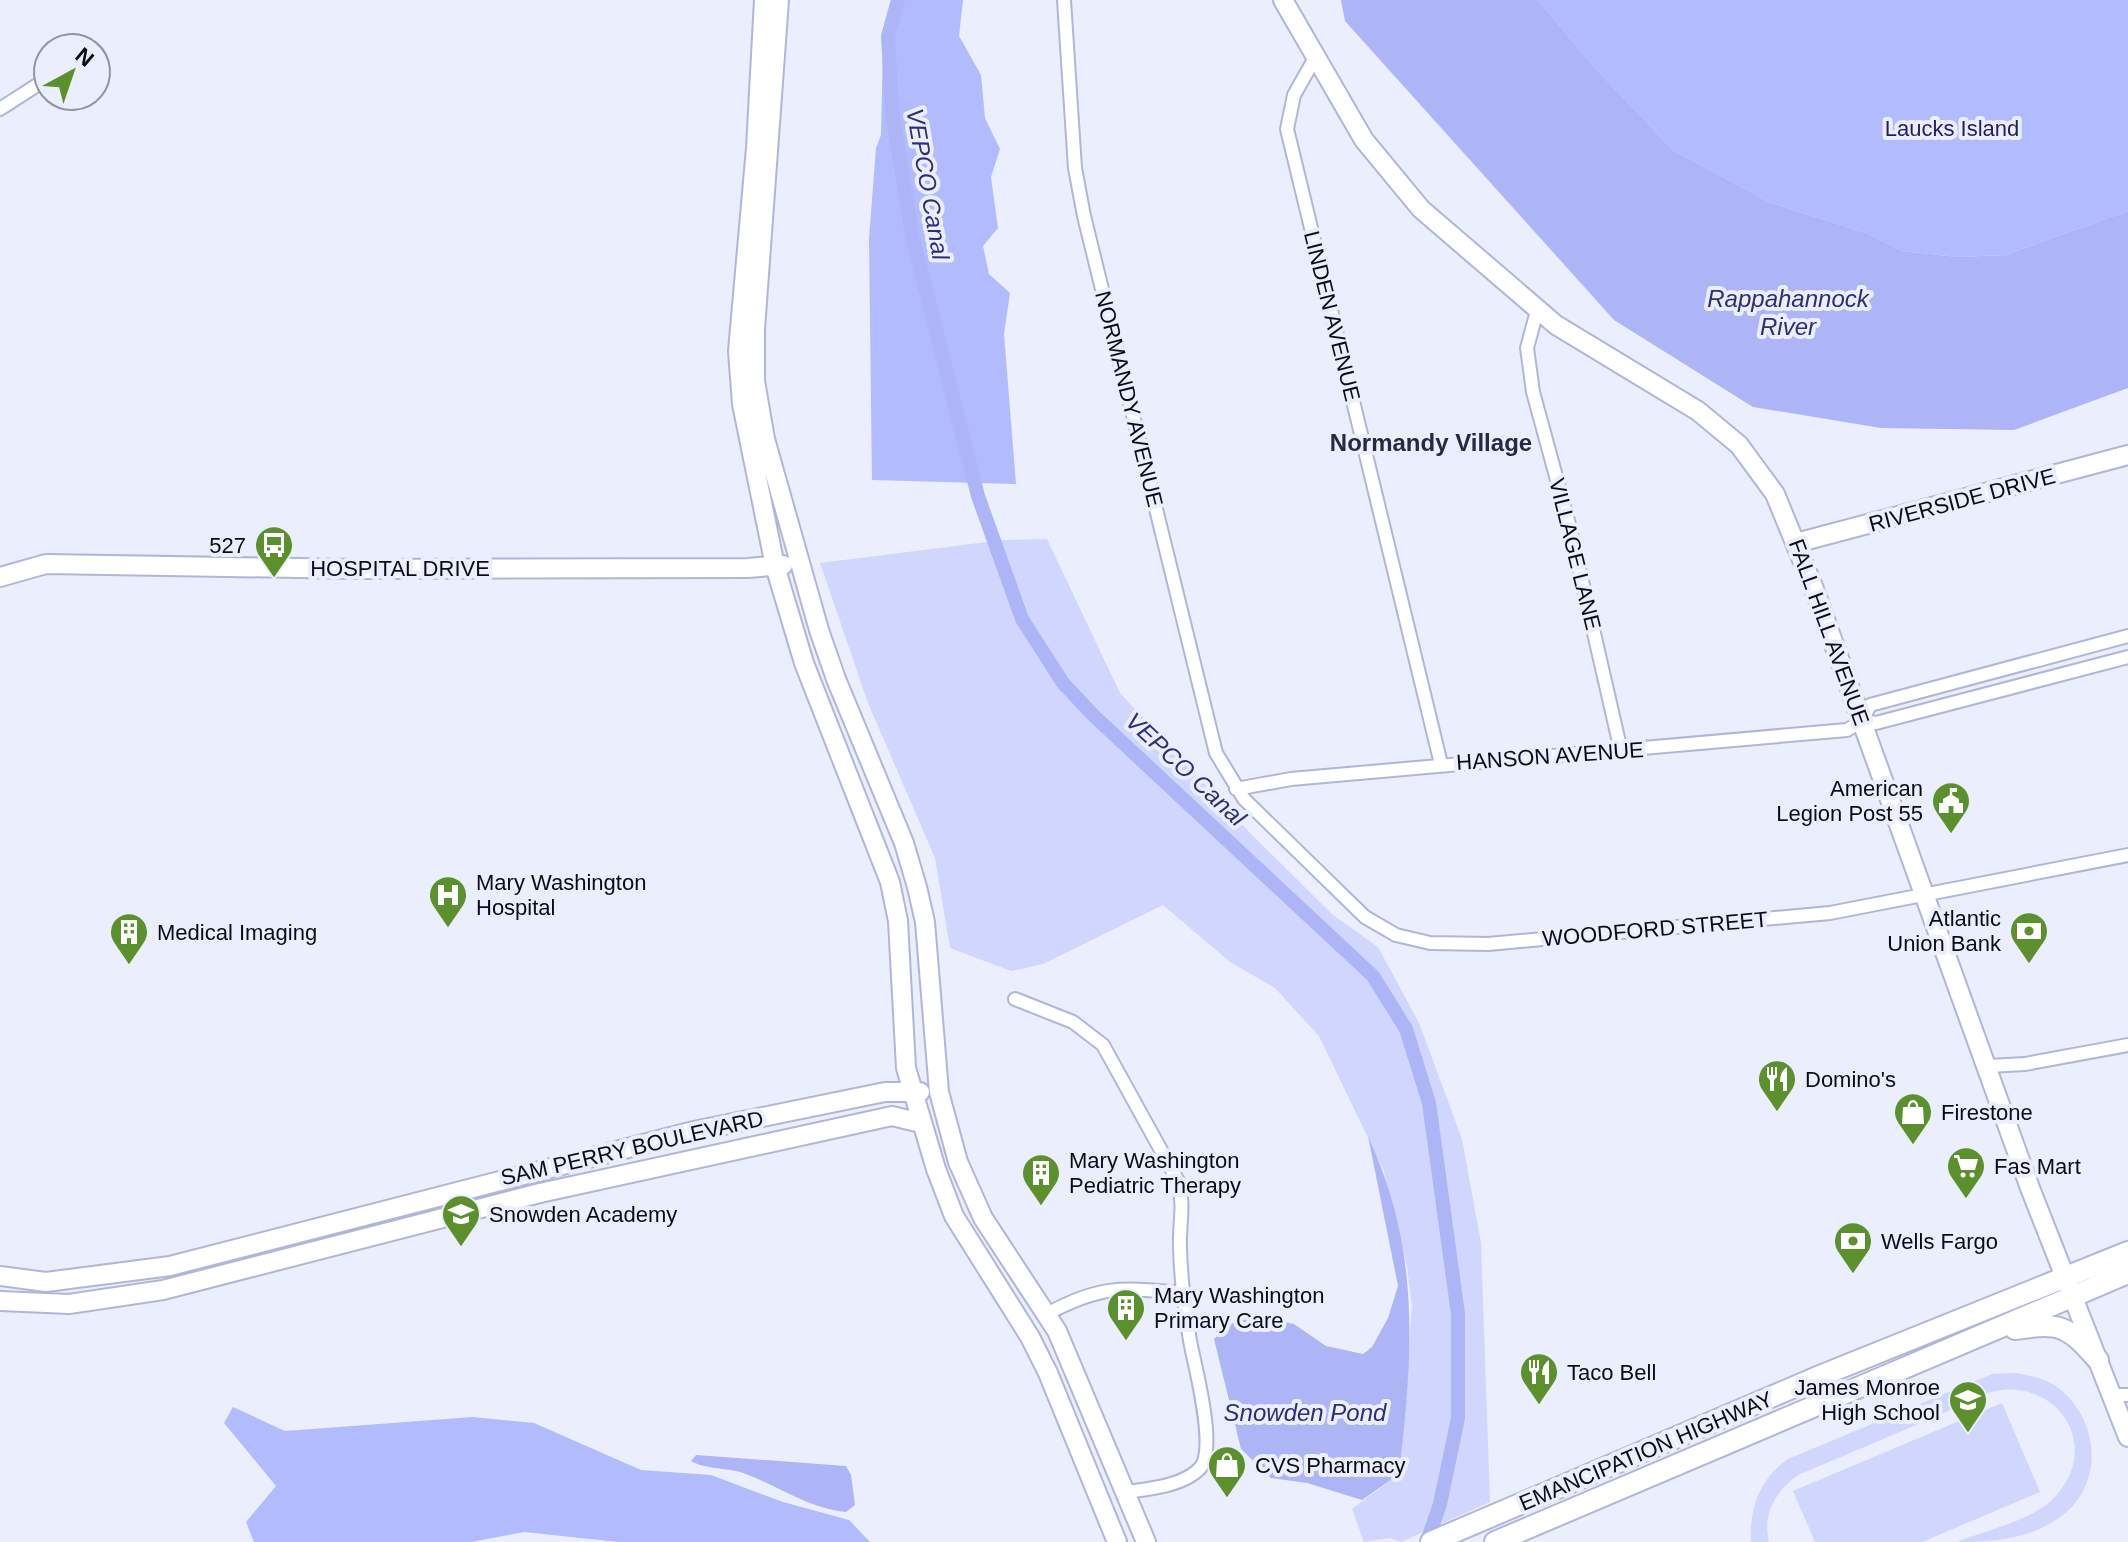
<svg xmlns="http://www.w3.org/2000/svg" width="2128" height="1542" viewBox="0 0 2128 1542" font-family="Arial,sans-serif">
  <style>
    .green { fill: #d0d6fd }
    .forest { fill: #b2bbfd }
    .water { fill: #adb5f7 }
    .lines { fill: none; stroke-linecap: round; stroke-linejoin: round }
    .canal { stroke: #adb5f7; stroke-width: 14 }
    .street-casing { stroke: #b0b6d8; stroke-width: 16 }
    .secondary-casing { stroke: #b0b6d8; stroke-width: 22 }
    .primary-casing { stroke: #b0b6d8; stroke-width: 24 }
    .street { stroke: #fff; stroke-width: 12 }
    .secondary { stroke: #fff; stroke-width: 18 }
    .primary { stroke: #fff; stroke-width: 20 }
    .labels { text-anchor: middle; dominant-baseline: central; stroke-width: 8; stroke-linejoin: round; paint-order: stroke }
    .park-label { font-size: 22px; fill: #221d67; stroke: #ebeefc }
    .street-label { font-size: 22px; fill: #0a0b17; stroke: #ebeefc }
    .poi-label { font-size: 22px; fill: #0a0b17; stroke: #ebeefc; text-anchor: start }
    .water-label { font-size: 24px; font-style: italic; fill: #2e2d78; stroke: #ebeefc }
    .neighbourhood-label { font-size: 24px; font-weight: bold; fill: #262944; stroke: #ebeefc }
  </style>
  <rect width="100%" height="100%" fill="#ebeefc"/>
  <!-- green -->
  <path class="green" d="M 1047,539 L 1120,693 L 1250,833 L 1333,915 L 1378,947 L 1419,1023 L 1462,1139 L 1481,1243 L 1490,1502 L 1401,1542 L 1390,1538 L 1364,1542 L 1352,1509 L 1399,1474 L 1412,1306 L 1407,1267 L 1384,1171 L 1319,1036 L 1275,988 L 1230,962 L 1163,905 L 1043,964 L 1011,971 L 950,948 L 935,858 L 868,703 L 820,563 L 1003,540 Z
    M 2016,1373 C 2032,1376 2048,1379 2061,1390 C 2099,1422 2104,1483 2063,1515 C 2032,1539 1994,1542 1957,1542 C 1987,1530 2034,1520 2056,1496 C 2099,1448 2063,1384 2001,1390 C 1983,1392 1962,1406 1944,1413 C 1896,1434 1847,1454 1798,1475 C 1776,1491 1762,1513 1769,1542 L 1751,1542 C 1749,1507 1760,1479 1788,1459 L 1992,1374 Z
    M 2002,1403 L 2040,1492 L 1922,1542 L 1815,1542 L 1793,1491 Z"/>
  <!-- forest -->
  <path class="forest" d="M 891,0 L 963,0 L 959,36 L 981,75 L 985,118 L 1000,149 L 991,177 L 998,228 L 983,246 L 989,274 L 1010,293 L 1004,334 L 1016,484 L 872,480 L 869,238 L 876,148 L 881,135 L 883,41 Z
    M 1538,0 L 2128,0 L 2128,211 L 2005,255 L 1958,257 L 1902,251 L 1866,233 L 1769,202 L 1673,150 L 1595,68 Z
    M 233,1407 L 285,1431 L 473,1417 L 534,1423 L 641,1470 L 711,1475 L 783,1502 L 849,1520 L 870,1542 L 619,1542 L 524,1532 L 471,1542 L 254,1542 L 246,1522 L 276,1486 L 224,1423 Z"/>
  <!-- water -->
  <path class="water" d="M 1341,0 L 1538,0 L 1595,68 L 1673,150 L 1769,202 L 1866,233 L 1902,251 L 1958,257 L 2005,255 L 2128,211 L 2128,388 L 2014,430 L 1881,428 L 1753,407 L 1614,320 L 1345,21 Z
    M 1368,1136 C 1421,1251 1413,1352 1399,1474 L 1362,1500 L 1307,1483 L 1271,1478 L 1241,1449 L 1214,1339 L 1233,1323 L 1257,1316 L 1294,1324 L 1326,1346 L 1363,1354 L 1372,1347 L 1388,1318 L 1398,1286 Z
    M 696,1455 L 846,1466 L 851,1475 L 855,1505 L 846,1512 C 808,1508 780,1487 746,1474 C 728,1467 706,1470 691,1461 Z"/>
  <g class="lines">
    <!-- canal -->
    <path class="canal" d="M 898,0 L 888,36 L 892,111 L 912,235 L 978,496 L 1022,619 L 1063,683 L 1093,715 L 1373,976 L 1406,1029 L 1429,1103 L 1458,1314 L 1458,1418 L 1440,1504 L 1427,1542"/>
    <defs>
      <path id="street" d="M 1064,0 L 1075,168 L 1084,216 L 1216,753 L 1244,799 L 1365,917 L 1396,935 L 1430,943 L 1488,944 L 1830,913 L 2128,855
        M 1315,58 L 1294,95 L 1287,129 L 1441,764
        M 96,62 L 98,61
        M 0,109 L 48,78
        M 1537,311 L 1527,348 L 1533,392 L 1569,524 L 1621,751
        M 1862,721 L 1876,723 L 2128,657
        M 1236,789 L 1291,779 L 1847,730 L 1862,721 L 1870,705 L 2128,636
        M 1015,999 L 1073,1022 L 1103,1045 L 1178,1181 C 1185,1205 1179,1224 1180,1248 C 1181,1281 1185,1314 1191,1346 C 1196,1370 1216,1447 1201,1467 C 1185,1486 1148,1489 1126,1492
        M 1989,1066 L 2025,1064 L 2128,1045
        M 1047,1314 C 1102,1284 1123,1288 1184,1293
        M 2112,1395 L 2128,1395"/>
      <path id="secondary" d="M 764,0 L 756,148 L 738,351 L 742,404 L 775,566 L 804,663 L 890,882 L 898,921 L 906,1068 L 936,1169 L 954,1216 L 1030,1337 L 1048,1373 L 1117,1542
        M 779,0 L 755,329 L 755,381 L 765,439 L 819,630 L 836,679 L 904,843 L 917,887 L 925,922 L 939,1092 L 958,1162 L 983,1218 L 1057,1331 L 1146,1542
        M 1283,0 L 1364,140 L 1421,209 L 1556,325 L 1698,411 L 1739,445 L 1775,494 L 1814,589 L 2030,1188 L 2128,1437
        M 1796,543 L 2128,455
        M 0,577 L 46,564 L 357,569 L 748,568 L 783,565
        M 0,1276 L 46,1282 L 170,1266 L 694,1131 L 885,1092 L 920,1092
        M 0,1301 L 69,1304 L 163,1290 L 540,1193 L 892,1116 L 921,1123"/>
      <path id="primary" d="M 2015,1329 C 2061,1322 2068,1326 2098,1360
        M 1431,1542 L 1820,1376 L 2128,1252
        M 1495,1542 L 2128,1273"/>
    </defs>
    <!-- street casing -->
    <use href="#street" class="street-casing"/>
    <!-- secondary casing -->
    <use href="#secondary" class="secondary-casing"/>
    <!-- primary casing -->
    <use href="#primary" class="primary-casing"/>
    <!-- street -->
    <use href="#street" class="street"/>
    <!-- secondary -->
    <use href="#secondary" class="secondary"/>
    <!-- primary -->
    <use href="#primary" class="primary"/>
  </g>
  <!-- icons -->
  <defs>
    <symbol id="bus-pin" viewBox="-11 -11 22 30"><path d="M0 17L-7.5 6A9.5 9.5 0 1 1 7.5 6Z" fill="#5a912d" stroke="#ebeefc"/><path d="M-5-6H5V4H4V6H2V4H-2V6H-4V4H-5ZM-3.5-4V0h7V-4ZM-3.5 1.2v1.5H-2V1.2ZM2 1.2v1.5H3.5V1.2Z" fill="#fff"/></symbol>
    <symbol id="civic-pin" viewBox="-11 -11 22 30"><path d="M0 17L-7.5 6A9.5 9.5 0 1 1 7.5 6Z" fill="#5a912d" stroke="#ebeefc"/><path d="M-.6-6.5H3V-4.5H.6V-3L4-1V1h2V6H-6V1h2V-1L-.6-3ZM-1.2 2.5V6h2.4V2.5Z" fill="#fff"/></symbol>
    <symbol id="hospital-pin" viewBox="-11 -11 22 30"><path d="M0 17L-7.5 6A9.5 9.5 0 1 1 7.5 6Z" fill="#5a912d" stroke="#ebeefc"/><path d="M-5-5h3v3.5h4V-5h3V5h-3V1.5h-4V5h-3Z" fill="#fff"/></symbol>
    <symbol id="bank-pin" viewBox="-11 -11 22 30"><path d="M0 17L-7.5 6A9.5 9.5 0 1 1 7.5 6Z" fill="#5a912d" stroke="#ebeefc"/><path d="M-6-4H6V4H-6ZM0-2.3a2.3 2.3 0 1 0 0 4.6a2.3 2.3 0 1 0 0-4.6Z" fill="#fff"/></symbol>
    <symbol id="building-pin" viewBox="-11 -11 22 30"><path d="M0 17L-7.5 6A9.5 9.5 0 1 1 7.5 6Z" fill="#5a912d" stroke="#ebeefc"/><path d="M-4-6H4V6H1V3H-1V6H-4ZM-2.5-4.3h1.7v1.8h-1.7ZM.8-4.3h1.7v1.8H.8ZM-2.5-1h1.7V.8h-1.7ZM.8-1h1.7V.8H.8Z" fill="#fff"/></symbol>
    <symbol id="restaurant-pin" viewBox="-11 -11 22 30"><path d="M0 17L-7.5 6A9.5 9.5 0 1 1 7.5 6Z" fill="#5a912d" stroke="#ebeefc"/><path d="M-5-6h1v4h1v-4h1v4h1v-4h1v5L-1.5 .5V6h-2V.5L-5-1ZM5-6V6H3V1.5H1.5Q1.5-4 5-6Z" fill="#fff"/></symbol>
    <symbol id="shop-pin" viewBox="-11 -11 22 30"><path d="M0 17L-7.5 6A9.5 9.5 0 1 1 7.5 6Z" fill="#5a912d" stroke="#ebeefc"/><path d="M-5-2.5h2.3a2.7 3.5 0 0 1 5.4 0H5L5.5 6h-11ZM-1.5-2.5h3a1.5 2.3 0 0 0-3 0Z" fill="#fff"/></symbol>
    <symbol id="supermarket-pin" viewBox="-11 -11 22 30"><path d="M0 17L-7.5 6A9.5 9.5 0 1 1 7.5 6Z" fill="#5a912d" stroke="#ebeefc"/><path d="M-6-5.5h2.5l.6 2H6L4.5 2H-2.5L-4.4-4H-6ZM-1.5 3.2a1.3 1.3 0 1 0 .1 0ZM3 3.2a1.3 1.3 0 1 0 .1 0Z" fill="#fff"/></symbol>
    <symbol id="school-pin" viewBox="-11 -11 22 30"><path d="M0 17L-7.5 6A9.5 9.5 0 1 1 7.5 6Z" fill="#5a912d" stroke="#ebeefc"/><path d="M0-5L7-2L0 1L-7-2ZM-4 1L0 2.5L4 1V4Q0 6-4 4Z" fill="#fff"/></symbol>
  </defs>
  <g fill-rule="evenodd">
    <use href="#bus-pin" x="252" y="523" width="44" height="60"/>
    <use href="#civic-pin" x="1929" y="779" width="44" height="60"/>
    <use href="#hospital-pin" x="426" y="873" width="44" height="60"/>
    <use href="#bank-pin" x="2007" y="909" width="44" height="60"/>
    <use href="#building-pin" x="107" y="910" width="44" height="60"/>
    <use href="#restaurant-pin" x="1755" y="1057" width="44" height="60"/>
    <use href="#shop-pin" x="1891" y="1090" width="44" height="60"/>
    <use href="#supermarket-pin" x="1944" y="1144" width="44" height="60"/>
    <use href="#building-pin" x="1019" y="1151" width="44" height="60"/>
    <use href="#school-pin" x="439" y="1192" width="44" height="60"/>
    <use href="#bank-pin" x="1831" y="1219" width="44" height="60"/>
    <use href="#building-pin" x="1104" y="1286" width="44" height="60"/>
    <use href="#restaurant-pin" x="1517" y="1350" width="44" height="60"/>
    <use href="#school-pin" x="1946" y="1378" width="44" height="60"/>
    <use href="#shop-pin" x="1205" y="1443" width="44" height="60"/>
  </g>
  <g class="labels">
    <!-- park labels -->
    <g class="park-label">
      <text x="1952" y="128">Laucks Island</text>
    </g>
    <!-- street labels -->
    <g class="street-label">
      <text transform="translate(1332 316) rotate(76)">LINDEN AVENUE</text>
      <text transform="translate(1129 399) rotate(76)">NORMANDY AVENUE</text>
      <text transform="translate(1962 500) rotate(-15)">RIVERSIDE DRIVE</text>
      <text transform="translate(1575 554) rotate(76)">VILLAGE LANE</text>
      <text x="400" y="568">HOSPITAL DRIVE</text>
      <text transform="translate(1829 632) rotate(70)">FALL HILL AVENUE</text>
      <text transform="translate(1550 756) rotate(-4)">HANSON AVENUE</text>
      <text transform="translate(1655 929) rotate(-5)">WOODFORD STREET</text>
      <text transform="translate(632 1148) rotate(-13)">SAM PERRY BOULEVARD</text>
      <text transform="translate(1646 1451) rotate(-23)">EMANCIPATION HIGHWAY</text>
    </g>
    <!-- poi labels -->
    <g class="poi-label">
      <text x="246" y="545" text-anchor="end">527</text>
      <text x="1923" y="788" text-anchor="end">American<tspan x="1923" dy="25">Legion Post 55</tspan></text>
      <text x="476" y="882">Mary Washington<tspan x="476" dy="25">Hospital</tspan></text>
      <text x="2001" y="918" text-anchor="end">Atlantic<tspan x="2001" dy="25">Union Bank</tspan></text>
      <text x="157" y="932">Medical Imaging</text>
      <text x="1805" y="1079">Domino's</text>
      <text x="1941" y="1112">Firestone</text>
      <text x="1069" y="1160">Mary Washington<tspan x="1069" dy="25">Pediatric Therapy</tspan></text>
      <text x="1994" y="1166">Fas Mart</text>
      <text x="489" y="1214">Snowden Academy</text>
      <text x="1881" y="1241">Wells Fargo</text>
      <text x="1154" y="1295">Mary Washington<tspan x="1154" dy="25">Primary Care</tspan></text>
      <text x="1567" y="1372">Taco Bell</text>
      <text x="1940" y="1387" text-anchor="end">James Monroe<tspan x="1940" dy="25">High School</tspan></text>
      <text x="1255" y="1465">CVS Pharmacy</text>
    </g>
    <!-- water labels -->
    <g class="water-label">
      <text transform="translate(928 184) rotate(80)">VEPCO Canal</text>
      <text x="1788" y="298">Rappahannock<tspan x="1788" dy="28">River</tspan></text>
      <text transform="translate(1186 769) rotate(43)">VEPCO Canal</text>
      <text x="1305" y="1412">Snowden Pond</text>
    </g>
    <!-- neighbourhood labels -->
    <g class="neighbourhood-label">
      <text x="1431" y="442">Normandy Village</text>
    </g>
  </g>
  <!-- north arrow -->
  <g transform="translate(72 72) rotate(40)"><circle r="38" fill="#ebeefc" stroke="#9193a0" stroke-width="2"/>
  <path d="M0-6L14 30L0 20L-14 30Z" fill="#5a912d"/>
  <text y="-12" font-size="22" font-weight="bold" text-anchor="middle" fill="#0a0b17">N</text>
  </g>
</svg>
